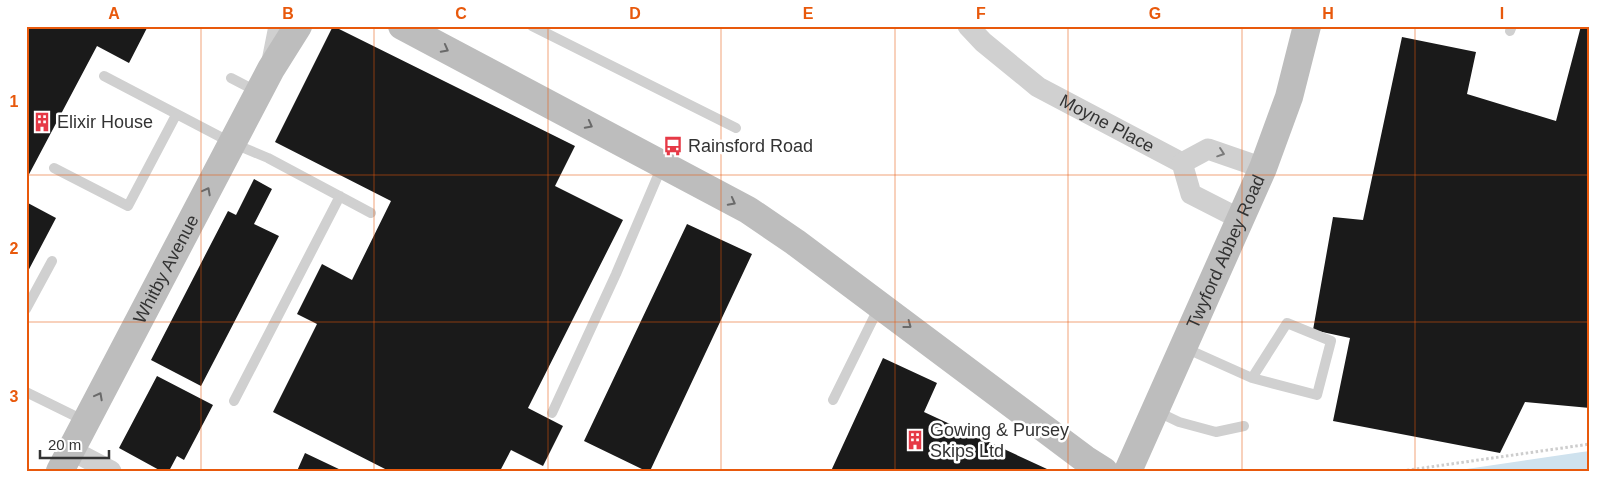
<svg xmlns="http://www.w3.org/2000/svg" width="1616" height="497" viewBox="0 0 1616 497" font-family="Arial,sans-serif">
  <style>
    .water { fill: #cfe2ee }
    .building { fill: #1a1a1a }
    .lines { fill: none; stroke-linecap: round; stroke-linejoin: round }
    .path { stroke: #cdcdcd; stroke-width: 3; stroke-dasharray: 2.5 2.5; stroke-linecap: butt }
    .lane { stroke: #d0d0d0; stroke-width: 10 }
    .street { stroke: #d0d0d0; stroke-width: 21 }
    .secondary { stroke: #bdbdbd; stroke-width: 28 }
    .oneway { stroke: #6a6a6a }
    .oneway2 { stroke: #7a7a7a }
    .grid { fill: none; stroke: #e8590c; stroke-width: 1; stroke-opacity: 0.55 }
    .labels { text-anchor: middle; dominant-baseline: central; stroke-width: 5; stroke-linejoin: round; paint-order: stroke }
    .poi-label { font-size: 18px; fill: #333; stroke: #fff; text-anchor: start }
    .street-label { font-size: 18px; fill: #333; stroke: #fff }
    .neatline { fill: none; stroke: #e8590c; stroke-width: 2 }
    .grid-label { font-size: 16px; text-anchor: middle; font-weight: bold; fill: #e8590c }
  </style>
  <rect width="100%" height="100%" fill="#fff"/>
  <!-- water -->
  <path class="water" d="M 1590,451 L 1590,471 L 1453,471 L 1582,452 Z"/>
  <!-- building -->
  <path class="building" d="M 26,26 L 148,26 L 129,63 L 97,46 L 26,180 Z
    M 333,26 L 575,146 L 555,186 L 623,220 L 528,408 L 563,426 L 543,466 L 511,450 L 500,471 L 389,471 L 273,412 L 317,324 L 297,314 L 322,264 L 352,280 L 391,201 L 275,142 Z
    M 1581,26 L 1590,26 L 1590,408 L 1525,402 L 1500,453 L 1333,421 L 1350,338 L 1313,330 L 1333,217 L 1363,220 L 1402,37 L 1476,52 L 1467,94 L 1556,121 Z
    M 254,179 L 272,189 L 254,224 L 279,236 L 201,386 L 151,360 L 228,211 L 236,215 Z
    M 26,202 L 56,218 L 26,275 Z
    M 687,224 L 752,254 L 650,471 L 646,471 L 584,441 Z
    M 883,358 L 937,383 L 924,412 L 1047,469 L 1046,471 L 831,471 Z
    M 157,376 L 213,405 L 184,460 L 177,456 L 169,471 L 161,471 L 119,448 Z
    M 305,453 L 343,471 L 297,471 Z"/>
  <g class="lines">
    <!-- path -->
    <path class="path" d="M 1402,471 L 1590,444"/>
    <!-- lane -->
    <path class="lane" d="M 532,26 L 736,128
      M 1510,31 L 1512,26
      M 104,76 L 232,143 L 268,158 L 371,213
      M 231,78 L 258,92
      M 54,168 L 128,206 L 176,115
      M 26,309 L 52,261
      M 1185,348 L 1252,378 L 1317,395 L 1331,341 L 1287,323 L 1252,378
      M 26,392 L 85,421
      M 833,400 L 879,307
      M 234,401 L 340,196
      M 1156,411 L 1179,422 L 1216,432 L 1244,426
      M 552,413 L 616,274 L 662,166"/>
    <!-- street -->
    <g class="street">
      <path id="s1" d="M 968,26 L 983,42 L 1038,87 L 1182,163 L 1191,194 L 1240,219"/>
      <path d="M 272,61 L 279,26"/>
      <path d="M 1182,163 L 1208,149 L 1263,168"/>
      <path d="M 71,450 L 111,471"/>
    </g>
    <!-- secondary -->
    <g class="secondary">
      <path d="M 402,26 L 748,210 L 795,242 L 1085,459 L 1104,471"/>
      <path id="s2" d="M 60,471 L 271,69 L 298,26"/>
      <path id="s3" d="M 1128,471 L 1263,168 L 1289,97 L 1307,26"/>
    </g>
  </g>
  <!-- one-way arrows -->
  <defs><path id="oneway-chevron" d="M-2-3.5L2.5 0L-2 3.5" fill="none" stroke-width="1.6" stroke-linecap="round" stroke-linejoin="round" transform="scale(1.25)"/></defs>
  <g class="oneway">
    <use href="#oneway-chevron" transform="translate(445 49) rotate(28)"/>
    <use href="#oneway-chevron" transform="translate(589 125) rotate(28)"/>
    <use href="#oneway-chevron" transform="translate(207 191) rotate(-62)"/>
    <use href="#oneway-chevron" transform="translate(732 202) rotate(28)"/>
    <use href="#oneway-chevron" transform="translate(908 325) rotate(37)"/>
    <use href="#oneway-chevron" transform="translate(99 396) rotate(-62)"/>
  </g>
  <use class="oneway2" href="#oneway-chevron" transform="translate(1221 153) rotate(19)"/>
  <!-- grid -->
  <path class="grid" d="M 201,26 L 201,471M 374,26 L 374,471M 548,26 L 548,471M 721,26 L 721,471M 895,26 L 895,471M 1068,26 L 1068,471M 1242,26 L 1242,471M 1415,26 L 1415,471M 26,175 L 1590,175M 26,322 L 1590,322"/>
  <!-- icons -->
  <defs>
    <symbol id="building-bare" viewBox="-9 -9 18 18"><path d="M-4-6H4V6H1V3H-1V6H-4ZM-2.5-4.3h1.7v1.8h-1.7ZM.8-4.3h1.7v1.8H.8ZM-2.5-1h1.7V.8h-1.7ZM.8-1h1.7V.8H.8Z" fill="#e63946" stroke="#fff" stroke-width="2.5" paint-order="stroke"/></symbol>
    <symbol id="bus-bare" viewBox="-9 -9 18 18"><path d="M-5-6H5V4H4V6H2V4H-2V6H-4V4H-5ZM-3.5-4V0h7V-4ZM-3.5 1.2v1.5H-2V1.2ZM2 1.2v1.5H3.5V1.2Z" fill="#e63946" stroke="#fff" stroke-width="2.5" paint-order="stroke"/></symbol>
  </defs>
  <g fill-rule="evenodd">
    <use href="#building-bare" x="28" y="108" width="28" height="28"/>
    <use href="#bus-bare" x="659" y="132" width="28" height="28"/>
    <use href="#building-bare" x="901" y="426" width="28" height="28"/>
  </g>
  <g class="labels">
    <!-- poi labels -->
    <g class="poi-label">
      <text x="57" y="122">Elixir House</text>
      <text x="688" y="146">Rainsford Road</text>
      <text x="930" y="430">Gowing &amp; Pursey<tspan x="930" dy="21">Skips Ltd</tspan></text>
    </g>
    <!-- street labels -->
    <g class="street-label">
      <text stroke="none"><textPath href="#s1" startOffset="171">Moyne Place</textPath></text>
      <text stroke="none"><textPath href="#s3" startOffset="240">Twyford Abbey Road</textPath></text>
      <text stroke="none"><textPath href="#s2" startOffset="228">Whitby Avenue</textPath></text>
    </g>
  </g>
  <!-- border -->
  <rect width="1616" height="497" fill="none" stroke="#ffffff" stroke-width="55"/>
  <!-- scale -->
  <path d="M40 450v8h69v-8" fill="none" stroke="#333333" stroke-width="2.5"/>
  <text x="48" y="450" font-size="15" fill="#333333" stroke="#ffffff" stroke-width="4" paint-order="stroke">20 m</text>
  <rect x="28" y="28" width="1560" height="442" class="neatline"/>
  <g class="grid-label">
    <text x="114" y="19">A</text>
    <text x="288" y="19">B</text>
    <text x="461" y="19">C</text>
    <text x="635" y="19">D</text>
    <text x="808" y="19">E</text>
    <text x="981" y="19">F</text>
    <text x="1155" y="19">G</text>
    <text x="1328" y="19">H</text>
    <text x="1502" y="19">I</text>
    <text x="14" y="107">1</text>
    <text x="14" y="254">2</text>
    <text x="14" y="402">3</text>
  </g>
</svg>
